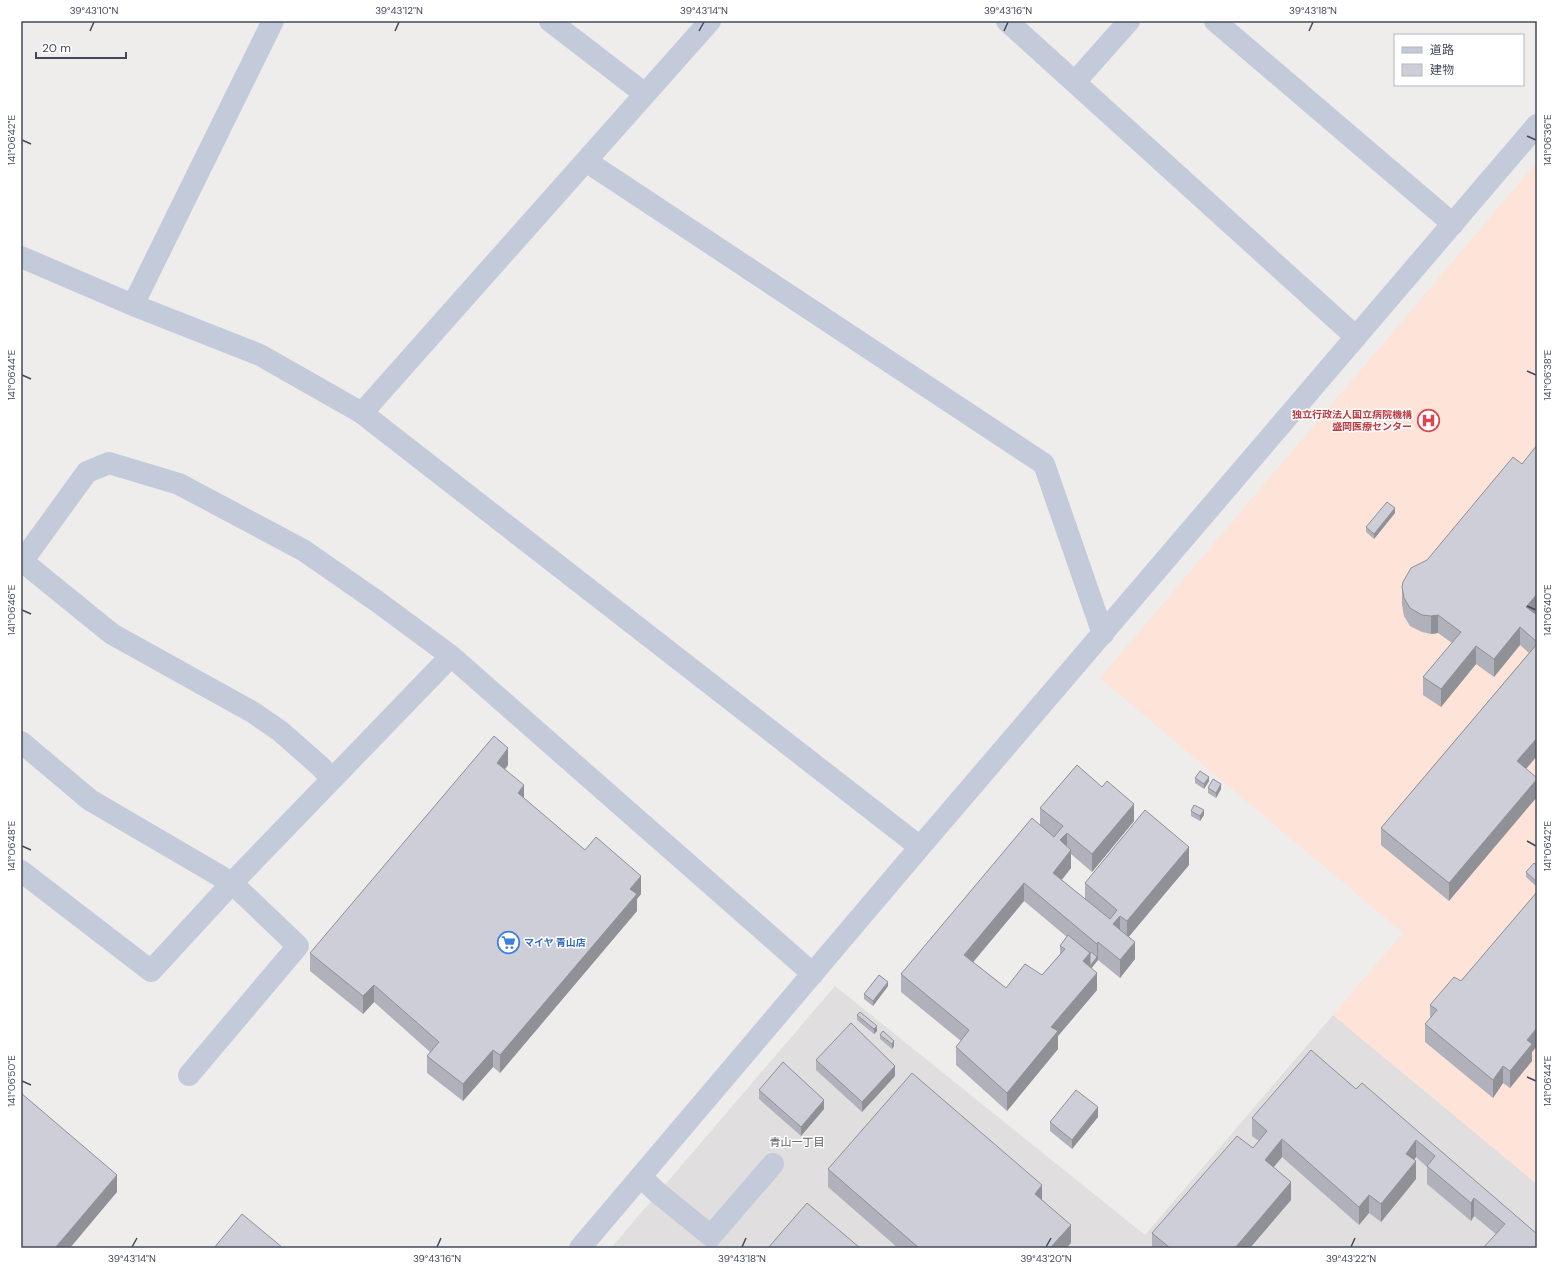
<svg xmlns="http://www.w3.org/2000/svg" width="1558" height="1269" viewBox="0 0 1558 1269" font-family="'DM Sans','Noto Sans JP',sans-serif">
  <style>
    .education { fill: #e0dede }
    .medical { fill: #fde3d8 }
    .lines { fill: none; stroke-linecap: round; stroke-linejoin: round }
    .minor { stroke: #c3cad9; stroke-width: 22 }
    .wall { fill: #b0b1ba; fill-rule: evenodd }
    .shaded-wall { fill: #909097 }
    .building { fill: #cdced8; stroke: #909097 }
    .ticks { fill: none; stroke: #434a5b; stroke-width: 1.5 }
    .labels { text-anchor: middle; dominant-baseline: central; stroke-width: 3; stroke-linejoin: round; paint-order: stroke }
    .health-label { font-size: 10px; font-weight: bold; fill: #be3a42; stroke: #fff; text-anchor: end }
    .shop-label { font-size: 10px; font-weight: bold; fill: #366cbe; stroke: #fff; text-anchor: start }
    .neighbourhood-label { font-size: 11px; fill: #585a62; stroke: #fff }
    .neatline { fill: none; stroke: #434a5b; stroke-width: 1.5 }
    .ticks-label { font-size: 10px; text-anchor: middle; fill: #434a5b }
  </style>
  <rect width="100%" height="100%" fill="#efecec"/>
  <!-- education -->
  <path class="education" d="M 835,986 L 1145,1235 L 1333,1015 L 1537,1184 L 1537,1248 L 611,1248 Z"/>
  <!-- medical -->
  <path class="medical" d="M 1537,162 L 1537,1184 L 1333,1015 L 1403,933 L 1100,678 Z"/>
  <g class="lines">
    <!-- minor -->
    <path class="minor" d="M 550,21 L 645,94
      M 1007,21 L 1356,337
      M 1215,21 L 1453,224
      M 1075,82 L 1129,21
      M 586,161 L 1044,464 L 1103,634
      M 21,257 L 133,305 L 260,355 L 362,413 L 920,847
      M 133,305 L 273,21
      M 362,413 L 710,21
      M 22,561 L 112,634 L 254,713 L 280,731 L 321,767 L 332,779
      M 21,563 L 87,472 L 109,463 L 179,484 L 303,550 L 378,602 L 451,656 L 813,974
      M 21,742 L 90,800 L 232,883 L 298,946 L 189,1075
      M 21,871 L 151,971 L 232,883 L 451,656
      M 641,1177 L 658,1193 L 711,1236 L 773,1164
      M 580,1248 L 920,847 L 1537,125"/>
  </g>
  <!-- wall -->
  <path class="wall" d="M 1537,445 L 1537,611 L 1535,614 L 1537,615 L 1537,756 L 1526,769 L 1449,901 L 1381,845 L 1381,828 L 1529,653 L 1520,645 L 1494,677 L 1476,664 L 1441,707 L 1423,695 L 1423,677 L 1452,643 L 1438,633 L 1431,634 L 1422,632 L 1410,626 L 1404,616 L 1402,605 L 1402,587 L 1427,560 L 1522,464 Z
    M 1395,513 L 1374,539 L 1366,532 L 1366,527 Z
    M 508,765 L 505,769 L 524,799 L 585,850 L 641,894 L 637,899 L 637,911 L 500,1073 L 493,1067 L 463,1101 L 427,1073 L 427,1056 L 430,1052 L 374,1002 L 363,1014 L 310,971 L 310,953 Z
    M 1195,778 L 1209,781 L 1204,789 L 1195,783 Z
    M 1208,788 L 1221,789 L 1216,798 L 1208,793 Z
    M 1040,808 L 1134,821 L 1092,872 L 1071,854 L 1071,868 L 1062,880 L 1085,899 L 1085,883 L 1189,865 L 1128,936 L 1135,959 L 1120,978 L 1098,960 L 1091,968 L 1097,990 L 1058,1036 L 1058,1049 L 1007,1111 L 956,1065 L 956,1047 L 961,1041 L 901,992 L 901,974 L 1040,825 ZM 1024,901 L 1067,937 L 1060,946 L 1060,954 L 1042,975 L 1006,988 L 973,962 Z
    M 1191,811 L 1204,815 L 1200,821 L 1191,816 Z
    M 1537,866 L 1537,887 L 1526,877 L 1526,872 Z
    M 1537,892 L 1537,1046 L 1532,1052 L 1532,1061 L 1510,1088 L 1503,1083 L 1493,1098 L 1425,1042 L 1425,1024 L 1430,1018 L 1430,1005 L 1461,981 Z
    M 888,986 L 873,1006 L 864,999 L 864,994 Z
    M 857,1015 L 877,1031 L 874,1034 L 857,1020 Z
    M 880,1035 L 894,1046 L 892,1049 L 880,1039 Z
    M 816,1060 L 895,1076 L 862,1112 L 816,1070 Z
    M 1356,1089 L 1537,1234 L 1496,1234 L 1474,1216 L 1471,1221 L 1427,1184 L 1427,1167 L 1416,1157 L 1414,1160 L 1416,1179 L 1381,1222 L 1369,1213 L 1359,1225 L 1282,1157 L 1273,1167 L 1291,1200 L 1250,1248 L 1152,1248 L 1152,1233 L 1253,1148 L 1259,1141 L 1252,1136 L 1252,1118 Z
    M 759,1090 L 824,1109 L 801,1136 L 759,1099 Z
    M 1098,1117 L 1072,1149 L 1050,1131 L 1050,1122 Z
    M 828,1169 L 1042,1201 L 1071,1243 L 1066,1248 L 898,1248 L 828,1187 Z"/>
  <!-- shaded-wall -->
  <path class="shaded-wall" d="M 1395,508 L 1395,513 L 1374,539 L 1374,534 Z
    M 1537,594 L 1537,611 L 1526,625 L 1526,607 Z
    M 1438,615 L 1438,633 L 1431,634 L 1431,616 Z
    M 1520,627 L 1520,645 L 1494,677 L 1494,659 Z
    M 1476,646 L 1476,664 L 1441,707 L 1441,689 Z
    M 1537,738 L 1537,756 L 1517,779 L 1517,761 Z
    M 508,748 L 508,765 L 497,780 L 497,763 Z
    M 1209,777 L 1209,781 L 1204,789 L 1204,784 Z
    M 1537,779 L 1537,797 L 1449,901 L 1449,883 Z
    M 1221,784 L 1221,789 L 1216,798 L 1216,793 Z
    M 524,785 L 524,803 L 518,793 Z
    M 1134,804 L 1134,821 L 1092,872 L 1092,854 Z
    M 1204,810 L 1204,815 L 1200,821 L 1200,816 Z
    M 1067,833 L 1067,851 L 1060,840 Z
    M 1189,847 L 1189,865 L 1127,939 L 1127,921 Z
    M 1071,850 L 1071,868 L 1053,890 L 1053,873 Z
    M 641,876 L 641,894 L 637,899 L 637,911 L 500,1073 L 500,1055 L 630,889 Z
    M 1024,883 L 1024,901 L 964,973 L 964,955 Z
    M 1120,916 L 1120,933 L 1113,924 Z
    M 1098,942 L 1098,960 L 1083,979 L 1083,961 L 1090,953 L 1090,966 L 1097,957 L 1097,944 Z
    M 1135,942 L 1135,959 L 1120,978 L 1120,960 Z
    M 1097,973 L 1097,990 L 1058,1036 L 1058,1049 L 1007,1111 L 1007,1093 L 1051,1027 Z
    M 888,982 L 888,986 L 873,1006 L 873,1001 Z
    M 374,985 L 374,1002 L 363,1014 L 363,996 Z
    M 877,1026 L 877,1031 L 874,1034 L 874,1029 Z
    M 1537,1028 L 1537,1046 L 1532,1052 L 1532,1061 L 1510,1088 L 1510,1071 L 1527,1040 Z
    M 894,1041 L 894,1046 L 892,1049 L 892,1044 Z
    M 493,1050 L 493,1067 L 463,1101 L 463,1084 Z
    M 895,1066 L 895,1076 L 862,1112 L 862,1102 Z
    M 1503,1066 L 1503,1083 L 1493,1098 L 1493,1080 Z
    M 824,1100 L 824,1109 L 801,1136 L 801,1127 Z
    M 1098,1107 L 1098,1117 L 1072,1149 L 1072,1140 Z
    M 1282,1139 L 1282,1157 L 1265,1178 L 1265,1160 Z
    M 1416,1140 L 1416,1157 L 1406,1172 L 1406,1154 Z
    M 1416,1161 L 1416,1179 L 1381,1222 L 1381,1204 Z
    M 117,1175 L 117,1192 L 70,1248 L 55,1248 Z
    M 1291,1182 L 1291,1200 L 1250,1248 L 1235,1248 Z
    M 1042,1185 L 1042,1203 L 1035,1194 Z
    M 1369,1195 L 1369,1213 L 1359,1225 L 1359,1207 Z
    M 1474,1198 L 1474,1216 L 1471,1221 L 1471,1203 Z
    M 1071,1225 L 1071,1243 L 1066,1248 L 1050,1248 Z"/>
  <!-- building -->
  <path class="building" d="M 1537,445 L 1537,594 L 1526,607 L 1537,615 L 1537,642 L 1520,627 L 1494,659 L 1476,646 L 1441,689 L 1423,677 L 1461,632 L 1438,615 L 1431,616 L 1422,615 L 1410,608 L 1404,598 L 1402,587 L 1403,582 L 1411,568 L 1427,560 L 1513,457 L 1522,464 Z
    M 1387,502 L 1395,508 L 1374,534 L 1366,527 Z
    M 1537,644 L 1537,738 L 1517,761 L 1537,778 L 1537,779 L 1449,883 L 1381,828 Z
    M 494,736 L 508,748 L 497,763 L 524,785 L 518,793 L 585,850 L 596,837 L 641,876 L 630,889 L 637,894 L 500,1055 L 493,1050 L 463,1084 L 427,1056 L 439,1042 L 374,985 L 363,996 L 310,953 Z
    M 1077,765 L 1102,787 L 1107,781 L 1134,804 L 1092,854 L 1067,833 L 1060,840 L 1071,850 L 1053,873 L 1110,919 L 1117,910 L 1085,883 L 1145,810 L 1189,847 L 1127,921 L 1120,916 L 1113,924 L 1135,942 L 1120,960 L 1098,942 L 1097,944 L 1024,883 L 964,955 L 1006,988 L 1025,964 L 1042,975 L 1065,949 L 1060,946 L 1068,935 L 1090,953 L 1083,961 L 1097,973 L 1051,1027 L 1058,1031 L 1007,1093 L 956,1047 L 969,1030 L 901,974 L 1032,818 L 1054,837 L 1063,826 L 1040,808 Z
    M 1200,771 L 1209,777 L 1204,784 L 1195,778 Z
    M 1213,779 L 1221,784 L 1216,793 L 1208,788 Z
    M 1194,805 L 1204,810 L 1200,816 L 1191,811 Z
    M 1534,863 L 1537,866 L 1537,882 L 1526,872 Z
    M 1537,892 L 1537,1028 L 1527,1040 L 1532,1044 L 1510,1071 L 1503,1066 L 1493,1080 L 1425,1024 L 1437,1010 L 1430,1005 L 1454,977 L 1461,981 Z
    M 1091,952 L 1097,957 L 1090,966 L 1090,954 Z
    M 879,975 L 888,982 L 873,1001 L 864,994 Z
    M 860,1012 L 877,1026 L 874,1029 L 857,1015 Z
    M 851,1023 L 895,1066 L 862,1102 L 816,1060 Z
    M 883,1031 L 894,1041 L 892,1044 L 880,1035 Z
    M 1311,1050 L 1356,1089 L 1362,1083 L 1537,1234 L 1537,1248 L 1483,1248 L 1505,1224 L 1474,1198 L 1471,1203 L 1427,1166 L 1435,1156 L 1416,1140 L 1406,1154 L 1416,1161 L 1381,1204 L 1369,1195 L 1359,1207 L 1282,1139 L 1265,1160 L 1291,1182 L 1235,1248 L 1170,1248 L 1152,1233 L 1237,1136 L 1253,1148 L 1267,1131 L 1252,1118 Z
    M 783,1062 L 824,1100 L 801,1127 L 759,1090 Z
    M 912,1073 L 1042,1185 L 1035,1194 L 1071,1225 L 1050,1248 L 919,1248 L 828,1169 Z
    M 1076,1090 L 1098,1107 L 1072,1140 L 1050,1122 Z
    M 21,1093 L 117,1175 L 55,1248 L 21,1248 Z
    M 807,1203 L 860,1248 L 768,1248 Z
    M 242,1214 L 283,1248 L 214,1248 Z"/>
  <!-- ticks -->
  <path class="ticks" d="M 90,31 L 94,22M 395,31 L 399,22M 699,31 L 704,22M 1004,31 L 1008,22M 1309,31 L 1313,22M 1527,136 L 1536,140M 22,140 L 31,144M 1527,371 L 1536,375M 22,375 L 31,379M 1527,606 L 1536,610M 22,610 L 31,614M 1527,841 L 1536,846M 22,846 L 31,850M 1527,1077 L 1536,1081M 22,1081 L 31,1085M 132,1247 L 137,1238M 437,1247 L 441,1238M 742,1247 L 746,1238M 1046,1247 L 1051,1238M 1351,1247 L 1355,1238"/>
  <!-- icons -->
  <defs>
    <symbol id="hospital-ring" viewBox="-11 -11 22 22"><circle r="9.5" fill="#fff" stroke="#e0444e" stroke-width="1.5"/><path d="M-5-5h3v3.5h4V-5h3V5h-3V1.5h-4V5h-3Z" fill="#e0444e"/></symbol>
    <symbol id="supermarket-ring" viewBox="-11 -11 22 22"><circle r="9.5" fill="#fff" stroke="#3f7fe0" stroke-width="1.5"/><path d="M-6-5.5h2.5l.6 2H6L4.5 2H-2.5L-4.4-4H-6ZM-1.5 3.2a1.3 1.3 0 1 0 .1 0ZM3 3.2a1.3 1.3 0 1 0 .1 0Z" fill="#3f7fe0"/></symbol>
  </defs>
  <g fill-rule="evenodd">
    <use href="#hospital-ring" x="1416" y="408" width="25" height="25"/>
    <use href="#supermarket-ring" x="496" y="930" width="25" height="25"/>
  </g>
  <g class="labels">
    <!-- health labels -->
    <g class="health-label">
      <text x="1412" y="414">独立行政法人国立病院機構<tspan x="1412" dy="12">盛岡医療センター</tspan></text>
    </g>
    <!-- shop labels -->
    <g class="shop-label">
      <text x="524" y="942">マイヤ 青山店</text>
    </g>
    <!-- neighbourhood labels -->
    <g class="neighbourhood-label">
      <text x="797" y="1142">青山一丁目</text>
    </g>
  </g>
  <!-- border -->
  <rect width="1558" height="1269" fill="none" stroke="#ffffff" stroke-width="44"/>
  <!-- legend -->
  <rect x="1394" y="34" width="130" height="52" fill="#ffffff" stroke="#b4b7bd"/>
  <rect x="1402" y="47" width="20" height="6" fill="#c3cad9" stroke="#b4b7bd"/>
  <text x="1430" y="54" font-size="12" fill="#434a5b">道路</text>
  <rect x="1402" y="64" width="20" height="12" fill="#cdced8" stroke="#b4b7bd"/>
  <text x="1430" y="74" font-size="12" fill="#434a5b">建物</text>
  <!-- scale -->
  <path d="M36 52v6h90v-6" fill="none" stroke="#434a5b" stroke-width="2"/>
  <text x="42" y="52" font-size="12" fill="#434a5b" stroke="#ffffff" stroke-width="3" paint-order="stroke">20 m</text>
  <rect x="22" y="22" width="1514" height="1225" class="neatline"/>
  <g class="ticks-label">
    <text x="94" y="14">39°43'10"N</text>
    <text x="399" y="14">39°43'12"N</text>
    <text x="704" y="14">39°43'14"N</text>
    <text x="1008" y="14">39°43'16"N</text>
    <text x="1313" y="14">39°43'18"N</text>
    <text transform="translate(11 140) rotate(-90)" y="4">141°06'42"E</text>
    <text transform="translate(1547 140) rotate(-90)" y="4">141°06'36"E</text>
    <text transform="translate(11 375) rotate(-90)" y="4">141°06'44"E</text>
    <text transform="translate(1547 375) rotate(-90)" y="4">141°06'38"E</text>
    <text transform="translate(11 610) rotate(-90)" y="4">141°06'46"E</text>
    <text transform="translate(1547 610) rotate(-90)" y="4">141°06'40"E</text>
    <text transform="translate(11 846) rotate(-90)" y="4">141°06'48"E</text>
    <text transform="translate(1547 846) rotate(-90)" y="4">141°06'42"E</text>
    <text transform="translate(11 1081) rotate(-90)" y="4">141°06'50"E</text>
    <text transform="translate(1547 1081) rotate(-90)" y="4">141°06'44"E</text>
    <text x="132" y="1262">39°43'14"N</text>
    <text x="437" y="1262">39°43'16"N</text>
    <text x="742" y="1262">39°43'18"N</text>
    <text x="1046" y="1262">39°43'20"N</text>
    <text x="1351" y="1262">39°43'22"N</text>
  </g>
</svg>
